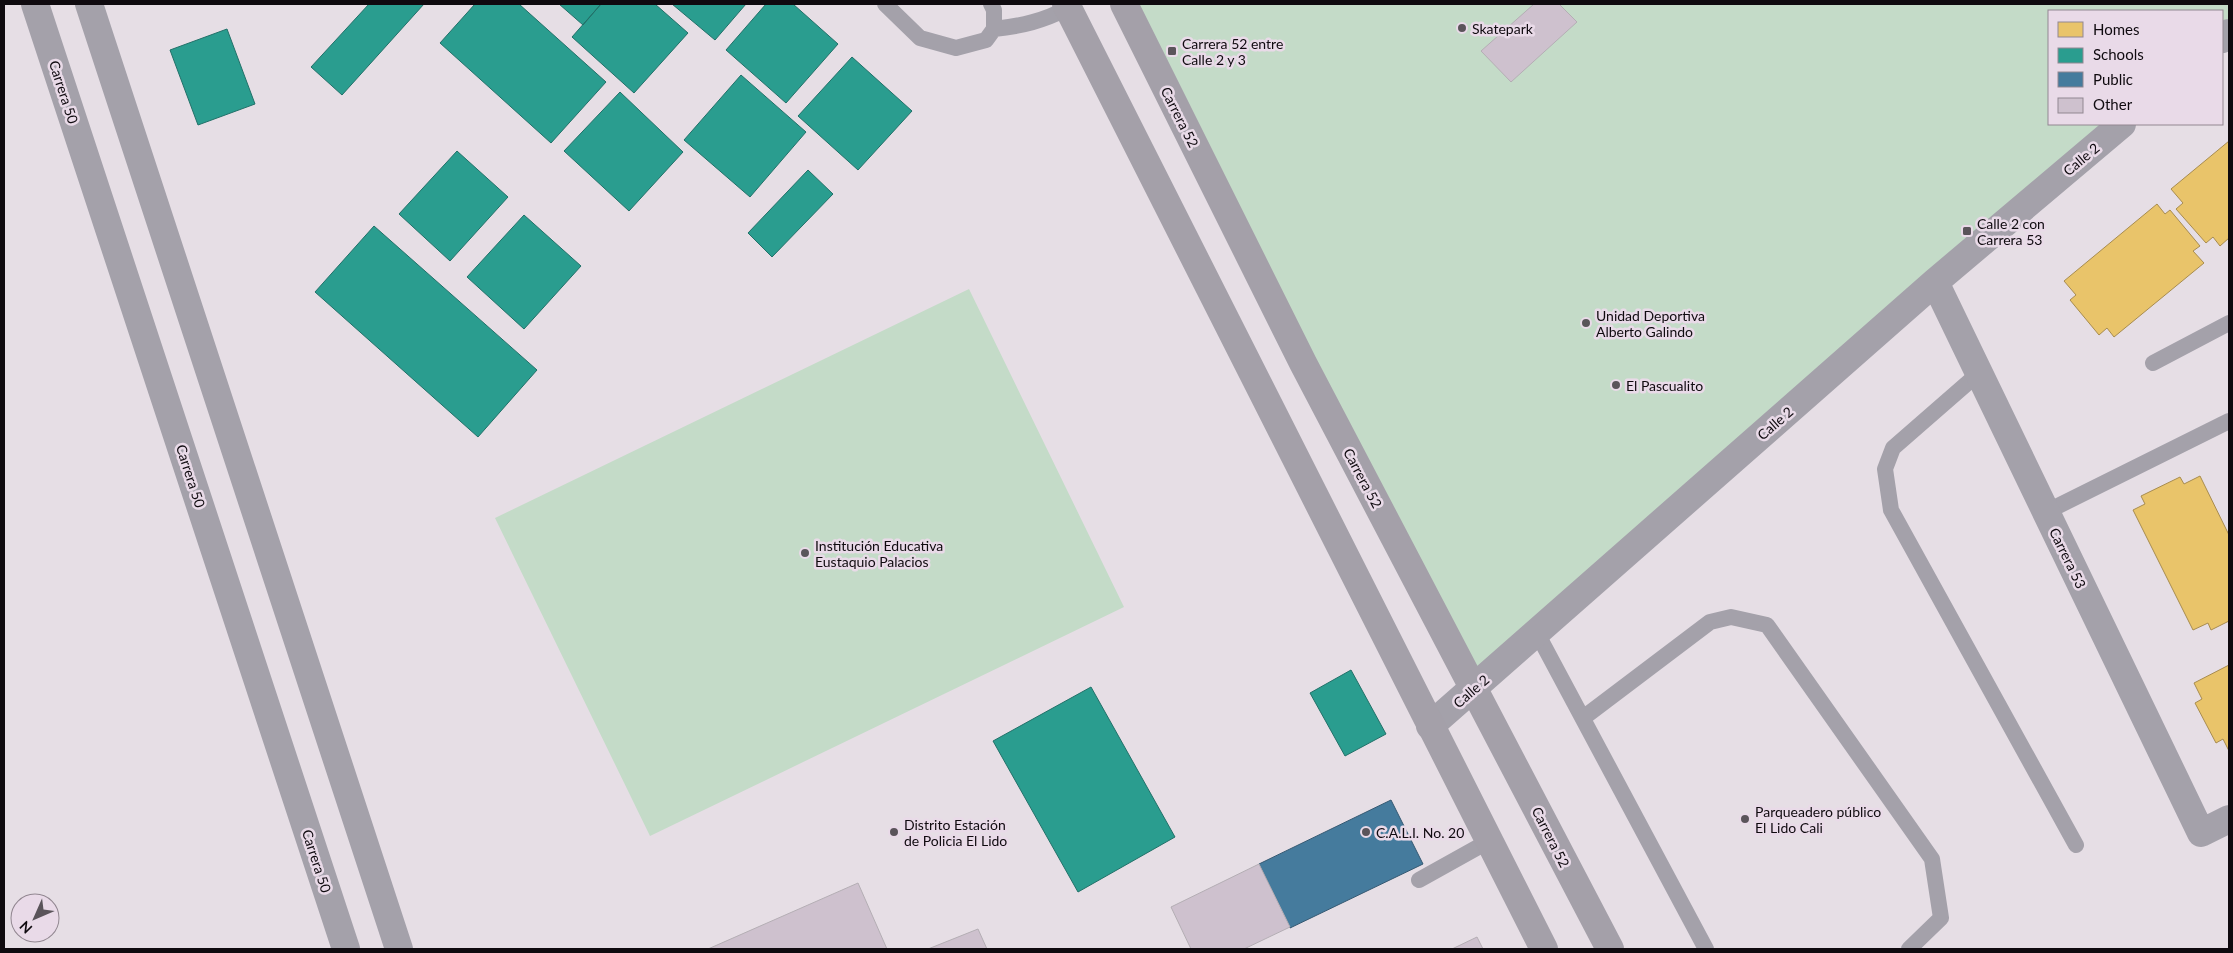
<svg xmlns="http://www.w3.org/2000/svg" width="2233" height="953" viewBox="0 0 2233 953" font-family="Lato,sans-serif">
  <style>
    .green { fill: #c4dbc8 }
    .homes { fill: #e9c46a; stroke: #a88c4f }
    .schools { fill: #2a9d8f; stroke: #227169 }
    .public { fill: #457b9d; stroke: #355972 }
    .building { fill: #cec1ce; stroke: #b4aeb4 }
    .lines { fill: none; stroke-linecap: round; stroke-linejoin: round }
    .service { stroke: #a4a1aa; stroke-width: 16 }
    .minor { stroke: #a4a1aa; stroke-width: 28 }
    .tertiary { stroke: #a4a1aa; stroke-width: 28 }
    .secondary { stroke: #a4a0a9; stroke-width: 28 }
    .poi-dot { fill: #5a545a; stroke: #e9dae8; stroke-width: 2 }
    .labels { text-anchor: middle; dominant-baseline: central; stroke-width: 5; stroke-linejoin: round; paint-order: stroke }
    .poi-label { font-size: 14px; fill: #0f0a0f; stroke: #e9dae8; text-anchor: start }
    .street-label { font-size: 14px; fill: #0f0a0f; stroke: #e9dae8 }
  </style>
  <rect width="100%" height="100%" fill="#e6dee5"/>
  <!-- green -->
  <path class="green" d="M 1124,4 L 2229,4 L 2229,33 L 2222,39 L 2222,11 L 2049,11 L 2049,124 L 2122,124 L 1474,689 Z
    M 969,289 L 1124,607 L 650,836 L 495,518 Z"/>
  <!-- homes -->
  <path class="homes" d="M 2229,141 L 2229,238 L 2220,246 L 2213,237 L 2206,243 L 2176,209 L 2183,203 L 2171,189 Z
    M 2157,204 L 2165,214 L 2170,210 L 2200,246 L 2193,251 L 2204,263 L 2114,337 L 2107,328 L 2099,335 L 2070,300 L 2076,295 L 2064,281 Z
    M 2200,476 L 2229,535 L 2229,621 L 2211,630 L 2208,623 L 2193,630 L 2133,510 L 2145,504 L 2141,496 L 2180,477 L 2184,484 Z
    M 2229,665 L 2229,751 L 2223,739 L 2216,743 L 2195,703 L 2202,699 L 2194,683 Z"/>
  <!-- schools -->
  <path class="schools" d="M 369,4 L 424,4 L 342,95 L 311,67 Z
    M 475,4 L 519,4 L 606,82 L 551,143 L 440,43 Z
    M 559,4 L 601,4 L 583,25 Z
    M 601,4 L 655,4 L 688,33 L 634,93 L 572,37 Z
    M 672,4 L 746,4 L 715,40 Z
    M 766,4 L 793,4 L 838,44 L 786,103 L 726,50 Z
    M 227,29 L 255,104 L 198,125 L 170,50 Z
    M 852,57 L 912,111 L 858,170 L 798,116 Z
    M 741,75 L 806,132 L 750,197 L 684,140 Z
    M 620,92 L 683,152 L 629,211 L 564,151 Z
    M 457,151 L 508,197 L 450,261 L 399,214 Z
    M 808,170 L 833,194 L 772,257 L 748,233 Z
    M 524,215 L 581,266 L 524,329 L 467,277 Z
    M 374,226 L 537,370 L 478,437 L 315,292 Z
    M 1351,670 L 1386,734 L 1345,756 L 1310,693 Z
    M 1091,687 L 1175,837 L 1078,892 L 993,741 Z"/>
  <!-- public -->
  <path class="public" d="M 1391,800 L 1423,864 L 1290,928 L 1259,864 Z"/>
  <!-- building -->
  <path class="building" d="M 1534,4 L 1559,4 L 1577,22 L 1511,82 L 1481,51 Z
    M 1259,864 L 1290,927 L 1244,949 L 1191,949 L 1171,907 Z
    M 858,883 L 887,949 L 708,949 Z
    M 978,929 L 987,949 L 928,949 Z
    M 1477,937 L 1483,949 L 1452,949 Z"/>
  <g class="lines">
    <!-- service -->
    <path class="service" d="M 885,4 L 920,38 L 956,48 L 986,40 L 994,29 L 994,10 L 991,4
      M 994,29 C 1022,26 1043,21 1068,8
      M 2153,363 L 2229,323
      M 1979,373 L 1893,448 L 1885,469 L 1891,510 L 2076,845
      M 2046,512 L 2229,421
      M 1537,633 L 1706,949
      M 1583,718 L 1710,622 L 1731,617 L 1767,625 L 1932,859 L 1941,918 L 1909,949
      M 1419,880 L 1489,841"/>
    <!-- minor -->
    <path class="minor" d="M 2222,39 L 2229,33
      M 1935,282 L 2201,833 L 2229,819
      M 1430,726 L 1935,282 L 2122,124"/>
    <!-- tertiary -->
    <path class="tertiary" d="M 35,4 L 346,949
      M 89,4 L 399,949"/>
    <!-- secondary -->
    <path class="secondary" d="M 1066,4 L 1544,949
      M 1124,4 L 1303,363 L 1610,949"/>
  </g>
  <!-- markers -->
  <g class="poi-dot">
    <circle cx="1462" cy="28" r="5"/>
    <rect x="1167" y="46" width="10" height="10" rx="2.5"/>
    <rect x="1962" y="226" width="10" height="10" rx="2.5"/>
    <circle cx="1586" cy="323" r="5"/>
    <circle cx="1616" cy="385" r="5"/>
    <circle cx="805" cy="553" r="5"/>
    <circle cx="1745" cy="819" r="5"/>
    <circle cx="894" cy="832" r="5"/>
    <circle cx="1366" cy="832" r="5"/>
  </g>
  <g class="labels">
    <!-- poi labels -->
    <g class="poi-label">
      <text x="1472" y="28">Skatepark</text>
      <text x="1182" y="43">Carrera 52 entre<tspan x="1182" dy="16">Calle 2 y 3</tspan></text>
      <text x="1977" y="223">Calle 2 con<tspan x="1977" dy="16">Carrera 53</tspan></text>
      <text x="1596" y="315">Unidad Deportiva<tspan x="1596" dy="16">Alberto Galindo</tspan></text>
      <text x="1626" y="385">El Pascualito</text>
      <text x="815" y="545">Institución Educativa<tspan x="815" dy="16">Eustaquio Palacios</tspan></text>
      <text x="1755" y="811">Parqueadero público<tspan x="1755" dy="16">El Lido Cali</tspan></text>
      <text x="904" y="824">Distrito Estación<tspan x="904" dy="16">de Policia El Lido</tspan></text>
      <text x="1376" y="832">C.A.L.I. No. 20</text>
    </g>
    <!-- street labels -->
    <g class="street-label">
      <text transform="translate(64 92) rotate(72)">Carrera 50</text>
      <text transform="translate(1180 117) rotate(63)">Carrera 52</text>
      <text transform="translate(2081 159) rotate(-40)">Calle 2</text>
      <text transform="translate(1775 423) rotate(-41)">Calle 2</text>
      <text transform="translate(191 476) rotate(72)">Carrera 50</text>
      <text transform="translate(1363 478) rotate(62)">Carrera 52</text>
      <text transform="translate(2068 558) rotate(64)">Carrera 53</text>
      <text transform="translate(1471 691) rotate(-41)">Calle 2</text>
      <text transform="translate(1551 837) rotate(63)">Carrera 52</text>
      <text transform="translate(317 861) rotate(72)">Carrera 50</text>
    </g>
  </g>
  <!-- border -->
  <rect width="2233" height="953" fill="none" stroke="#0f0a0f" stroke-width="10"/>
  <!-- legend -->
  <rect x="2048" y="10" width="175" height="115" fill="#e9dae8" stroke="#928791"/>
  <rect x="2058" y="22" width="25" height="15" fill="#e9c46a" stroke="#928791"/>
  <text x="2093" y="35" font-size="15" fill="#0f0a0f">Homes</text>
  <rect x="2058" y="48" width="25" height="15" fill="#2a9d8f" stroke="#928791"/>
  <text x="2093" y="60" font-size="15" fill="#0f0a0f">Schools</text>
  <rect x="2058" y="72" width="25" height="15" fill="#457b9d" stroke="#928791"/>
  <text x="2093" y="85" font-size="15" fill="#0f0a0f">Public</text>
  <rect x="2058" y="98" width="25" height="15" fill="#cec1ce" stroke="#928791"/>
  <text x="2093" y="110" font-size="15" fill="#0f0a0f">Other</text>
  <!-- north arrow -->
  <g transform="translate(35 918) rotate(225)"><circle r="24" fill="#e9dae8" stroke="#928791"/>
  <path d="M0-4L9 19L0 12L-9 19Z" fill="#5a545a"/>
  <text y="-8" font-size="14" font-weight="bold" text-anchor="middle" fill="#0f0a0f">N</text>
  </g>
</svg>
